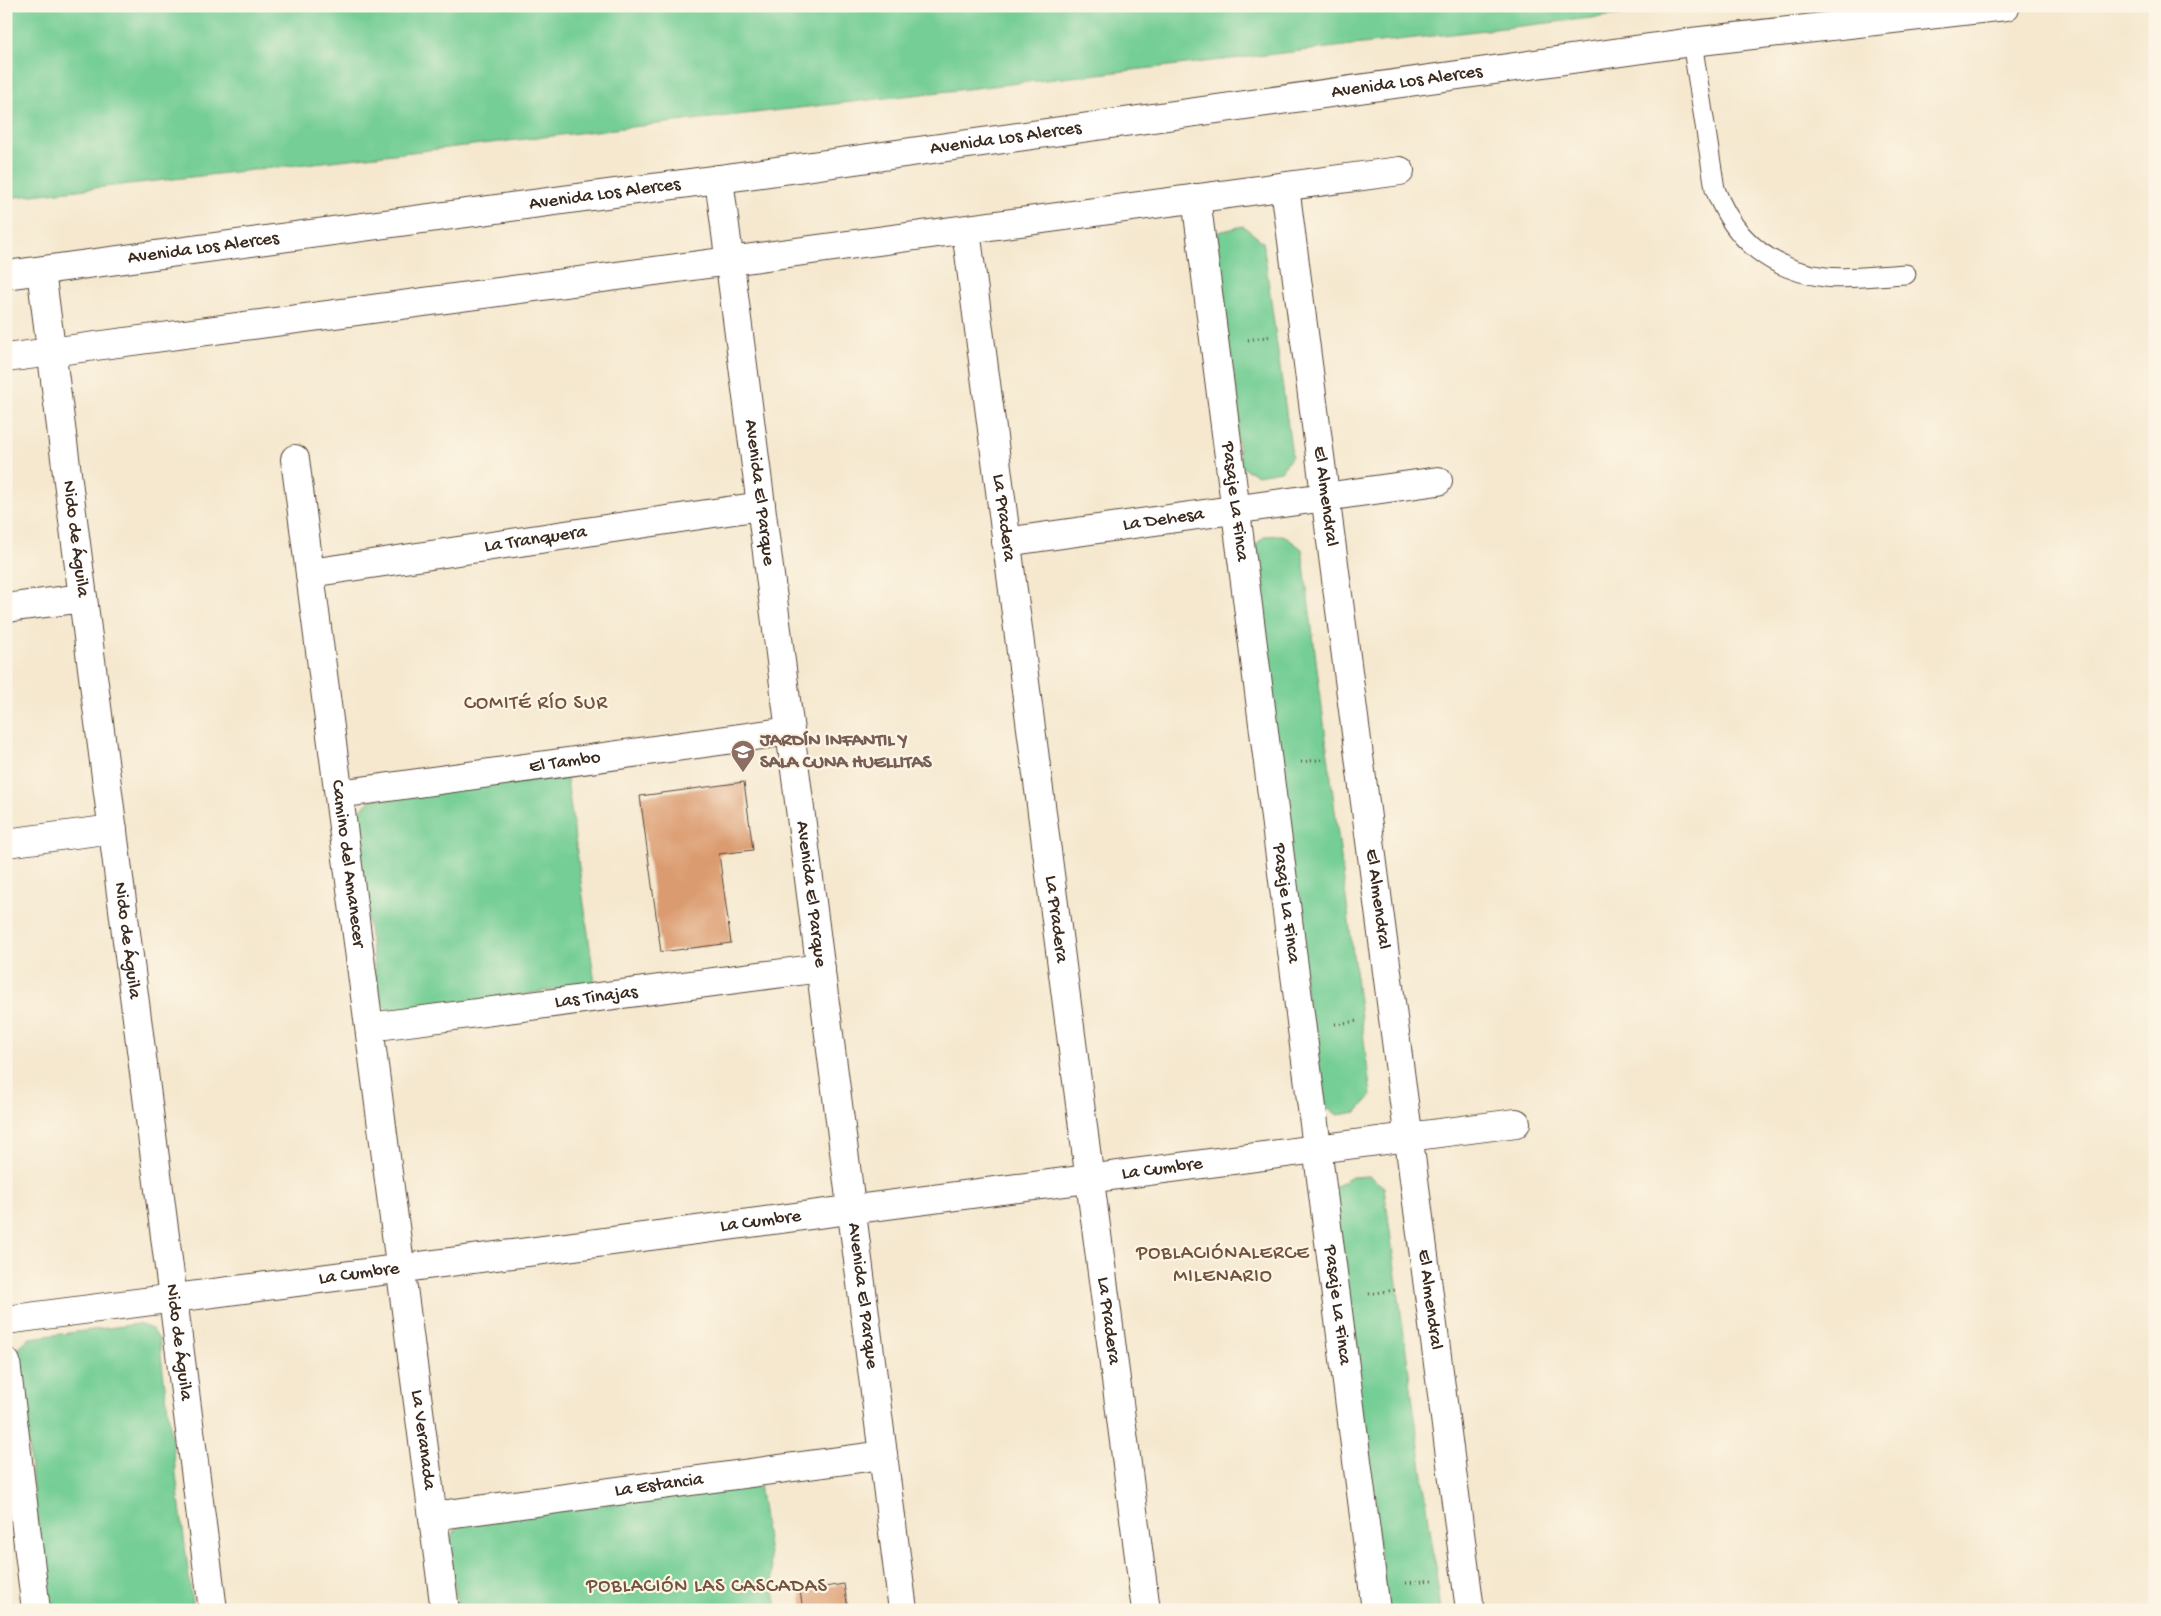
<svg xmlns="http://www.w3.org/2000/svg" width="2161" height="1616" viewBox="0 0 2161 1616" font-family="'Gochi Hand',sans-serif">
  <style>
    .green { fill: #75ce95; stroke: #587c5a }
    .building { fill: #db9b70 }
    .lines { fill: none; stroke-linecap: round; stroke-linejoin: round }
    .service-casing { stroke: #574639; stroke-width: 21 }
    .minor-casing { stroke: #574639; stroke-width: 30 }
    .secondary-casing { stroke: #574639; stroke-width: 30 }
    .path { stroke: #574639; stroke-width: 3; stroke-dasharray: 1 4; stroke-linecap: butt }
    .service { stroke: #fff; stroke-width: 19 }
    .minor { stroke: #fff; stroke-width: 28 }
    .secondary { stroke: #fff; stroke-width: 28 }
    .labels { text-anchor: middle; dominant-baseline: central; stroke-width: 4.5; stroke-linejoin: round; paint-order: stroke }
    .street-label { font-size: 19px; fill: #3b2a1e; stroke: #fcf5e5 }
    .education-label { font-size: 19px; font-weight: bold; fill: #785e54; stroke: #fcf5e5; text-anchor: start }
    .neighbourhood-label { font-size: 20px; letter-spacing: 1px; fill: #73523b; stroke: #fcf5e5 }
  </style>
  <rect width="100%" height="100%" fill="#fcf5e5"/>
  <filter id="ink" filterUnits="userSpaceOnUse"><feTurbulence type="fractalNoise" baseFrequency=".02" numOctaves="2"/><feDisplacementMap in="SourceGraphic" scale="10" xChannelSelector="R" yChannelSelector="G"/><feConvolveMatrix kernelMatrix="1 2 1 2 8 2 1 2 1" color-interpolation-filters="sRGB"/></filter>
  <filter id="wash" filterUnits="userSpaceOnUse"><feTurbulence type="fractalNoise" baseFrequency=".0096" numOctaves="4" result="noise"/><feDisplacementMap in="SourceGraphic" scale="20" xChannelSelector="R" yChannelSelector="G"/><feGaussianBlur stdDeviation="1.12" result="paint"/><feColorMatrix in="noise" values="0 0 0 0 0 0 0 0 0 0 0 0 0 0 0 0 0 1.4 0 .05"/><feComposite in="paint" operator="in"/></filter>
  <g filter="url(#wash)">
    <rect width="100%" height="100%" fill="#f5e8cf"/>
    <!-- green -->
    <path class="green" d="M 6,6 L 1697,6 L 6,198 Z
      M 1243,226 L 1263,242 L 1292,456 L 1281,471 L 1257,475 L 1241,467 L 1211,234 Z
      M 1283,535 L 1302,549 L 1371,1096 L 1357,1112 L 1338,1115 L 1320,1104 L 1250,550 L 1265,536 Z
      M 566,773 L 595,984 L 399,1012 L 386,1008 L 379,999 L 354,822 L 360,810 L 371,800 Z
      M 1369,1176 L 1384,1187 L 1441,1610 L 1387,1610 L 1331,1189 L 1352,1177 Z
      M 138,1324 L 152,1329 L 159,1339 L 193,1610 L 48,1610 L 17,1355 L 21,1345 L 30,1338 Z
      M 759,1484 L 777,1610 L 458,1610 L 449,1545 L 454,1530 L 465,1522 Z"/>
    <g id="blocks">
      <!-- building -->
      <path class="building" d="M 744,782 L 753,850 L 719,854 L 731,943 L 661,952 L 640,796 Z
        M 844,1584 L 848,1610 L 803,1610 L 800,1591 Z"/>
    </g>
  </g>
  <g filter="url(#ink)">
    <use href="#blocks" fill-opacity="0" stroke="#574639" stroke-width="1"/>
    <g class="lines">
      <defs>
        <path id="service" d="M 1692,42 L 1715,189 C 1734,240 1771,270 1825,277 C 1851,280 1880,275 1906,274"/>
        <g id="minor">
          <path id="s1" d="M 719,179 L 903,1610"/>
          <path id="s2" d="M 1285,187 L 1470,1610"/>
          <path id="s3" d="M 1196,198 L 1376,1610"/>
          <path id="s4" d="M 966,230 L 1146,1610"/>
          <path id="s5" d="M 41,271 L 213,1610"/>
          <path d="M 6,358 L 1400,171"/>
          <path id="s6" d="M 295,459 L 445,1610"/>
          <path id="s7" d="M 1006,542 L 1438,481"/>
          <path id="s8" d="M 310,573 L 761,506"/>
          <path d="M 6,608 L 83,598"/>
          <path id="s9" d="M 339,794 L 790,731"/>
          <path d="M 6,843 L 113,829"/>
          <path id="s10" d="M 370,1027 L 821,968"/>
          <path id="s11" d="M 6,1320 L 1516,1123"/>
          <path d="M 6,1362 L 36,1610"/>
          <path id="s12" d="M 433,1516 L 883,1455"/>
        </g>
        <g id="secondary">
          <path id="s13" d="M 6,275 L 719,179 L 1692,42 L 2006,6"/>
        </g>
      </defs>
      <!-- service casing -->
      <use href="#service" class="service-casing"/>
      <!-- minor casing -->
      <use href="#minor" class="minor-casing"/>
      <!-- secondary casing -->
      <use href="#secondary" class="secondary-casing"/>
      <!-- path -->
      <path class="path" d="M 1248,340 L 1271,336
        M 1301,762 L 1325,759
        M 1335,1024 L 1358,1021
        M 1369,1294 L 1395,1290
        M 1406,1583 L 1432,1580"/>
      <!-- service -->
      <use href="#service" class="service"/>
      <!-- minor -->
      <use href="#minor" class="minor"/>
      <!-- secondary -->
      <use href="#secondary" class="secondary"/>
    </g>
  </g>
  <!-- icons -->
  <defs>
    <symbol id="school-pin" viewBox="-11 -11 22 30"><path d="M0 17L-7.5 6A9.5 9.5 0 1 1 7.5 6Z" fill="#8d6e63" stroke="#fcf5e5"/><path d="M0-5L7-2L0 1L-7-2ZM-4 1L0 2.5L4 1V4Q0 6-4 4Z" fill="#fff"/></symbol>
  </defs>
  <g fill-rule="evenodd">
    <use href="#school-pin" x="729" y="738" width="28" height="38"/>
  </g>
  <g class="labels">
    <!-- street labels -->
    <g class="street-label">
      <text stroke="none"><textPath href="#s13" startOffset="1414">Avenida Los Alerces</textPath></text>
      <text stroke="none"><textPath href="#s13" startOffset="1009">Avenida Los Alerces</textPath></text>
      <text stroke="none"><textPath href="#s13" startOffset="604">Avenida Los Alerces</textPath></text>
      <text stroke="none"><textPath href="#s13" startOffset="199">Avenida Los Alerces</textPath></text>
      <text stroke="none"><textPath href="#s1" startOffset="316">Avenida El Parque</textPath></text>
      <text stroke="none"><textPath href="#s2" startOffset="312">El Almendral</textPath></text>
      <text stroke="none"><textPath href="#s3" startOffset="306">Pasaje La Finca</textPath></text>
      <text stroke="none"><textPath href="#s4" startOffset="290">La Pradera</textPath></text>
      <text stroke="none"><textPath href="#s7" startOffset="159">La Dehesa</textPath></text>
      <text stroke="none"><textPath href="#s5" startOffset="270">Nido de Águila</textPath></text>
      <text stroke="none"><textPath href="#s8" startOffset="228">La Tranquera</textPath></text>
      <text stroke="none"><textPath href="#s9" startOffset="228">El Tambo</textPath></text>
      <text stroke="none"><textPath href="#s6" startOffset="408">Camino del Amanecer</textPath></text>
      <text stroke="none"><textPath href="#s1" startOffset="721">Avenida El Parque</textPath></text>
      <text stroke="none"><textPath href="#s2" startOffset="718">El Almendral</textPath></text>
      <text stroke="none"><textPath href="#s3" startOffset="711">Pasaje La Finca</textPath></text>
      <text stroke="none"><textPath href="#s4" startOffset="695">La Pradera</textPath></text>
      <text stroke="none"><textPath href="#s5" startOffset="675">Nido de Águila</textPath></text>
      <text stroke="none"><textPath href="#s10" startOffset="228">Las Tinajas</textPath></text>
      <text stroke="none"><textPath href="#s11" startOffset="1166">La Cumbre</textPath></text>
      <text stroke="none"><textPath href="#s11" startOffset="761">La Cumbre</textPath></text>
      <text stroke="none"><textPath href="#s11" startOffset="356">La Cumbre</textPath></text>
      <text stroke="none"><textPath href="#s1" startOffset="1126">Avenida El Parque</textPath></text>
      <text stroke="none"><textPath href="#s2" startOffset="1122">El Almendral</textPath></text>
      <text stroke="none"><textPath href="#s3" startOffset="1116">Pasaje La Finca</textPath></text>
      <text stroke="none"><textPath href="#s4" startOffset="1100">La Pradera</textPath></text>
      <text stroke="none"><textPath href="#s5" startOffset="1080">Nido de Águila</textPath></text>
      <text stroke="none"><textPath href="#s6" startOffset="989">La Veranada</textPath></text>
      <text stroke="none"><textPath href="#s12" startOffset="228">La Estancia</textPath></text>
    </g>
    <!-- education labels -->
    <g class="education-label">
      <text x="760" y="741">JARDÍN INFANTIL Y<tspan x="760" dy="22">SALA CUNA HUELLITAS</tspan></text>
    </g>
    <!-- neighbourhood labels -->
    <g class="neighbourhood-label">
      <text x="536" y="704">COMITÉ RÍO SUR</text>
      <text x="1223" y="1254">POBLACIÓNALERCE<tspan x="1223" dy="23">MILENARIO</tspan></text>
      <text x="707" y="1587">POBLACIÓN LAS CASCADAS</text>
    </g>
  </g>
  <!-- margin -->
  <rect width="2161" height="1616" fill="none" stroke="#fcf5e5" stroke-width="25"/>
</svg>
